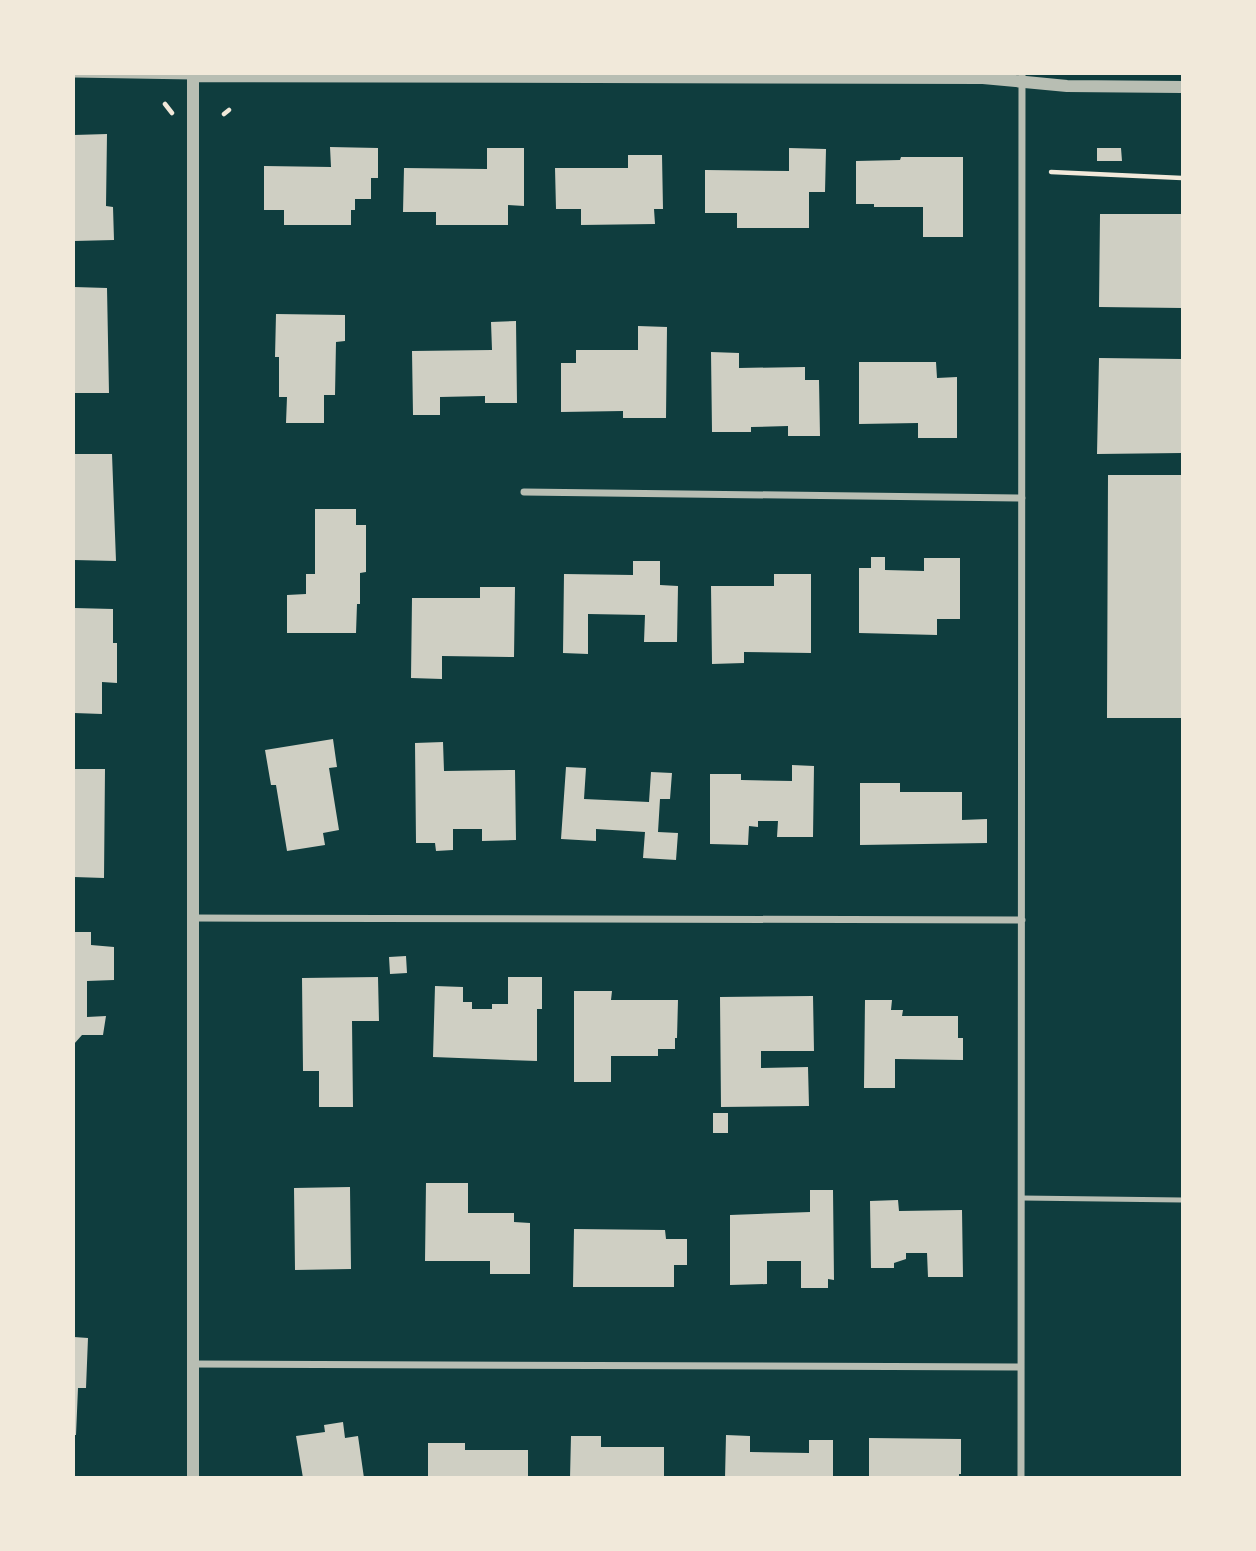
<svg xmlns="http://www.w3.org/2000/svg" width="1256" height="1551" viewBox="0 0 1256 1551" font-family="Figtree,sans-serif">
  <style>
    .building { fill: #cfcfc3 }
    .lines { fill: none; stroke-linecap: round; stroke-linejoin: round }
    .path { stroke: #f1e9da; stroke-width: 4.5 }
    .service { stroke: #b8beb3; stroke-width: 5 }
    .minor { stroke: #b8beb3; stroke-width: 7 }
    .tertiary { stroke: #b8beb3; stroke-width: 12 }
  </style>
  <rect width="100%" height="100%" fill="#0f3d3e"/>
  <!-- building -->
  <path class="building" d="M 107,134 L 106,206 L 113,207 L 114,240 L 74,241 L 74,135 Z
    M 330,147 L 378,148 L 378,178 L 371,178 L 371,199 L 355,199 L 355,210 L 351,210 L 351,225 L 284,225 L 284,210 L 264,210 L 264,166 L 331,167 Z
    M 487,148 L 524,148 L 524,206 L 508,205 L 508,225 L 436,225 L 436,212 L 403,212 L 404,168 L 487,169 Z
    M 789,148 L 826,149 L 825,192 L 809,192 L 809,228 L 737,228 L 737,213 L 705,213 L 705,170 L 789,171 Z
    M 1097,148 L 1121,148 L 1122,161 L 1097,161 Z
    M 628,155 L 662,155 L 663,209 L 654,209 L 655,224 L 581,225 L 581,209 L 556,209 L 555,168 L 628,168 Z
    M 901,157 L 963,157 L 963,237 L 923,237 L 923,207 L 874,207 L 874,204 L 856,204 L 856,161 L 900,160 Z
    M 1100,214 L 1182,214 L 1182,308 L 1099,307 Z
    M 74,287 L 107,288 L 109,393 L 74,393 Z
    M 276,314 L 345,315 L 345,341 L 336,342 L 335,395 L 324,395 L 324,423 L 286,423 L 287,397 L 279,397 L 279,357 L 275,357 Z
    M 516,321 L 517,403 L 485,403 L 485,396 L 440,397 L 440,415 L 413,415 L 412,351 L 492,350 L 491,322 Z
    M 638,326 L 667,327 L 666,418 L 623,418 L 623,411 L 561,412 L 561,363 L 576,363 L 576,350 L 638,350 Z
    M 711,352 L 739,353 L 739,368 L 805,367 L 805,380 L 819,380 L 820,436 L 788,436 L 788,426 L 751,427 L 751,432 L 712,432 Z
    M 1099,358 L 1182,359 L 1182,453 L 1097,454 Z
    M 859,362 L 936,362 L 937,378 L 957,377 L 957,438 L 918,438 L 918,423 L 859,424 Z
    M 74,454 L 112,454 L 116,561 L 74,560 Z
    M 1108,475 L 1182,475 L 1182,718 L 1107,718 Z
    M 315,509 L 356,509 L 356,525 L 366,525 L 366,572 L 360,573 L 360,604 L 357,604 L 356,633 L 287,633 L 287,595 L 306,594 L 306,574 L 315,574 Z
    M 871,557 L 885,557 L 885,570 L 924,571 L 924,558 L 960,558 L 960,619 L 937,619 L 937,635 L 859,633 L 859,568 L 871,568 Z
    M 633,561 L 660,561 L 660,585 L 678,586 L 677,642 L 644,642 L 645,615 L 588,614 L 588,654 L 563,653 L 564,574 L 633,575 Z
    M 774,574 L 811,574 L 811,653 L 744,652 L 744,663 L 712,664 L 711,586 L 774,586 Z
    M 480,587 L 515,587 L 514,657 L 442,656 L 442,679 L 411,678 L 412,598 L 480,598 Z
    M 74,608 L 113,609 L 113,643 L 117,643 L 117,683 L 102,682 L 102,714 L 74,713 Z
    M 333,739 L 337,767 L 329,768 L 339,830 L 323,833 L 325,845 L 287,851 L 276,785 L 271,785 L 265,750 Z
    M 443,742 L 444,771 L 515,770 L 516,840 L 482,841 L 482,829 L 453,829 L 453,850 L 436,851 L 435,843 L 416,843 L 415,743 Z
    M 792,765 L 814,766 L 813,837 L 777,837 L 778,821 L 758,821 L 758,827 L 749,826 L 748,845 L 710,844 L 710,774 L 741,774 L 741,780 L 792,781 Z
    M 566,767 L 586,768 L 584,799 L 649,802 L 651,772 L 672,773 L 670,799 L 660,799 L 658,832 L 678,833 L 676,860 L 643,858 L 645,832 L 596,829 L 596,841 L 561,839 Z
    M 74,769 L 105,769 L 104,878 L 74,877 Z
    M 860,783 L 900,783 L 900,792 L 962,792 L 962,820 L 987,819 L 987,843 L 860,845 Z
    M 74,932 L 91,932 L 91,945 L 114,947 L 114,980 L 87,981 L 87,1017 L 106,1016 L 103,1035 L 82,1035 L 74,1044 Z
    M 406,956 L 407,973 L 390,974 L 389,957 Z
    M 378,977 L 379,1021 L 352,1021 L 353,1107 L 319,1107 L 319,1071 L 303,1071 L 302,978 Z
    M 508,977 L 542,977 L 542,1009 L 537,1009 L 537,1061 L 433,1057 L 435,986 L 463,987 L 463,1002 L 472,1002 L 472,1009 L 492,1009 L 492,1004 L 508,1004 Z
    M 574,991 L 612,991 L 611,1000 L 678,1000 L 677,1038 L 675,1038 L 675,1049 L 658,1049 L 658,1056 L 611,1056 L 611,1082 L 574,1082 Z
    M 813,996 L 814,1051 L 761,1051 L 761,1068 L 808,1067 L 809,1106 L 721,1107 L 720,997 Z
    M 865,1000 L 892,1000 L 891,1010 L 903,1010 L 902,1016 L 958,1016 L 958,1038 L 963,1038 L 963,1060 L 895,1059 L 895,1088 L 864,1088 Z
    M 713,1113 L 728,1113 L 728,1133 L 713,1133 Z
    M 426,1183 L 468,1183 L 468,1213 L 514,1213 L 514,1222 L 530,1223 L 530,1274 L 490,1274 L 490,1261 L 425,1261 Z
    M 350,1187 L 351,1269 L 295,1270 L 294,1188 Z
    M 810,1190 L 833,1190 L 834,1280 L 828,1279 L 828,1288 L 801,1288 L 801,1261 L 767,1261 L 767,1284 L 730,1285 L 730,1215 L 810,1212 Z
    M 898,1200 L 899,1211 L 962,1210 L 963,1277 L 928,1277 L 927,1253 L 906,1253 L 906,1259 L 894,1263 L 894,1268 L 871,1268 L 870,1201 Z
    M 574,1229 L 665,1230 L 666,1239 L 687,1239 L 687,1265 L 674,1265 L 674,1287 L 573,1287 Z
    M 74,1337 L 88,1338 L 86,1388 L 78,1388 L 76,1435 L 74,1435 Z
    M 343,1422 L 345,1438 L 358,1436 L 364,1478 L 303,1478 L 296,1436 L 325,1432 L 324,1425 Z
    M 726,1435 L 750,1436 L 750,1452 L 809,1453 L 809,1440 L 833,1440 L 833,1478 L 725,1478 Z
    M 571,1436 L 601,1436 L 601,1447 L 664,1447 L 664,1478 L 570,1478 Z
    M 869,1438 L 961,1439 L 961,1474 L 959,1474 L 959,1478 L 869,1478 Z
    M 428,1443 L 465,1443 L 465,1450 L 528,1450 L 528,1478 L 428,1478 Z"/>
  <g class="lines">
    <!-- path -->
    <path class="path" d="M 165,104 L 172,113
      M 224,114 L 229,110
      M 1051,172 L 1182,178"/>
    <!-- service -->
    <path class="service" d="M 1022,1198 L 1182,1200"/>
    <!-- minor -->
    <path class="minor" d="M 74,74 L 193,76
      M 524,492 L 1022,498
      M 193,918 L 1022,920
      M 192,1364 L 1021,1367
      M 1021,1478 L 1022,74"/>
    <!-- tertiary -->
    <path class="tertiary" d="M 193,76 L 983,78 L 1067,86 L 1182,87
      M 193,1478 L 193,74"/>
  </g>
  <!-- border -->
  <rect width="1256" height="1551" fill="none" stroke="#f1e9da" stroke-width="150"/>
</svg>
